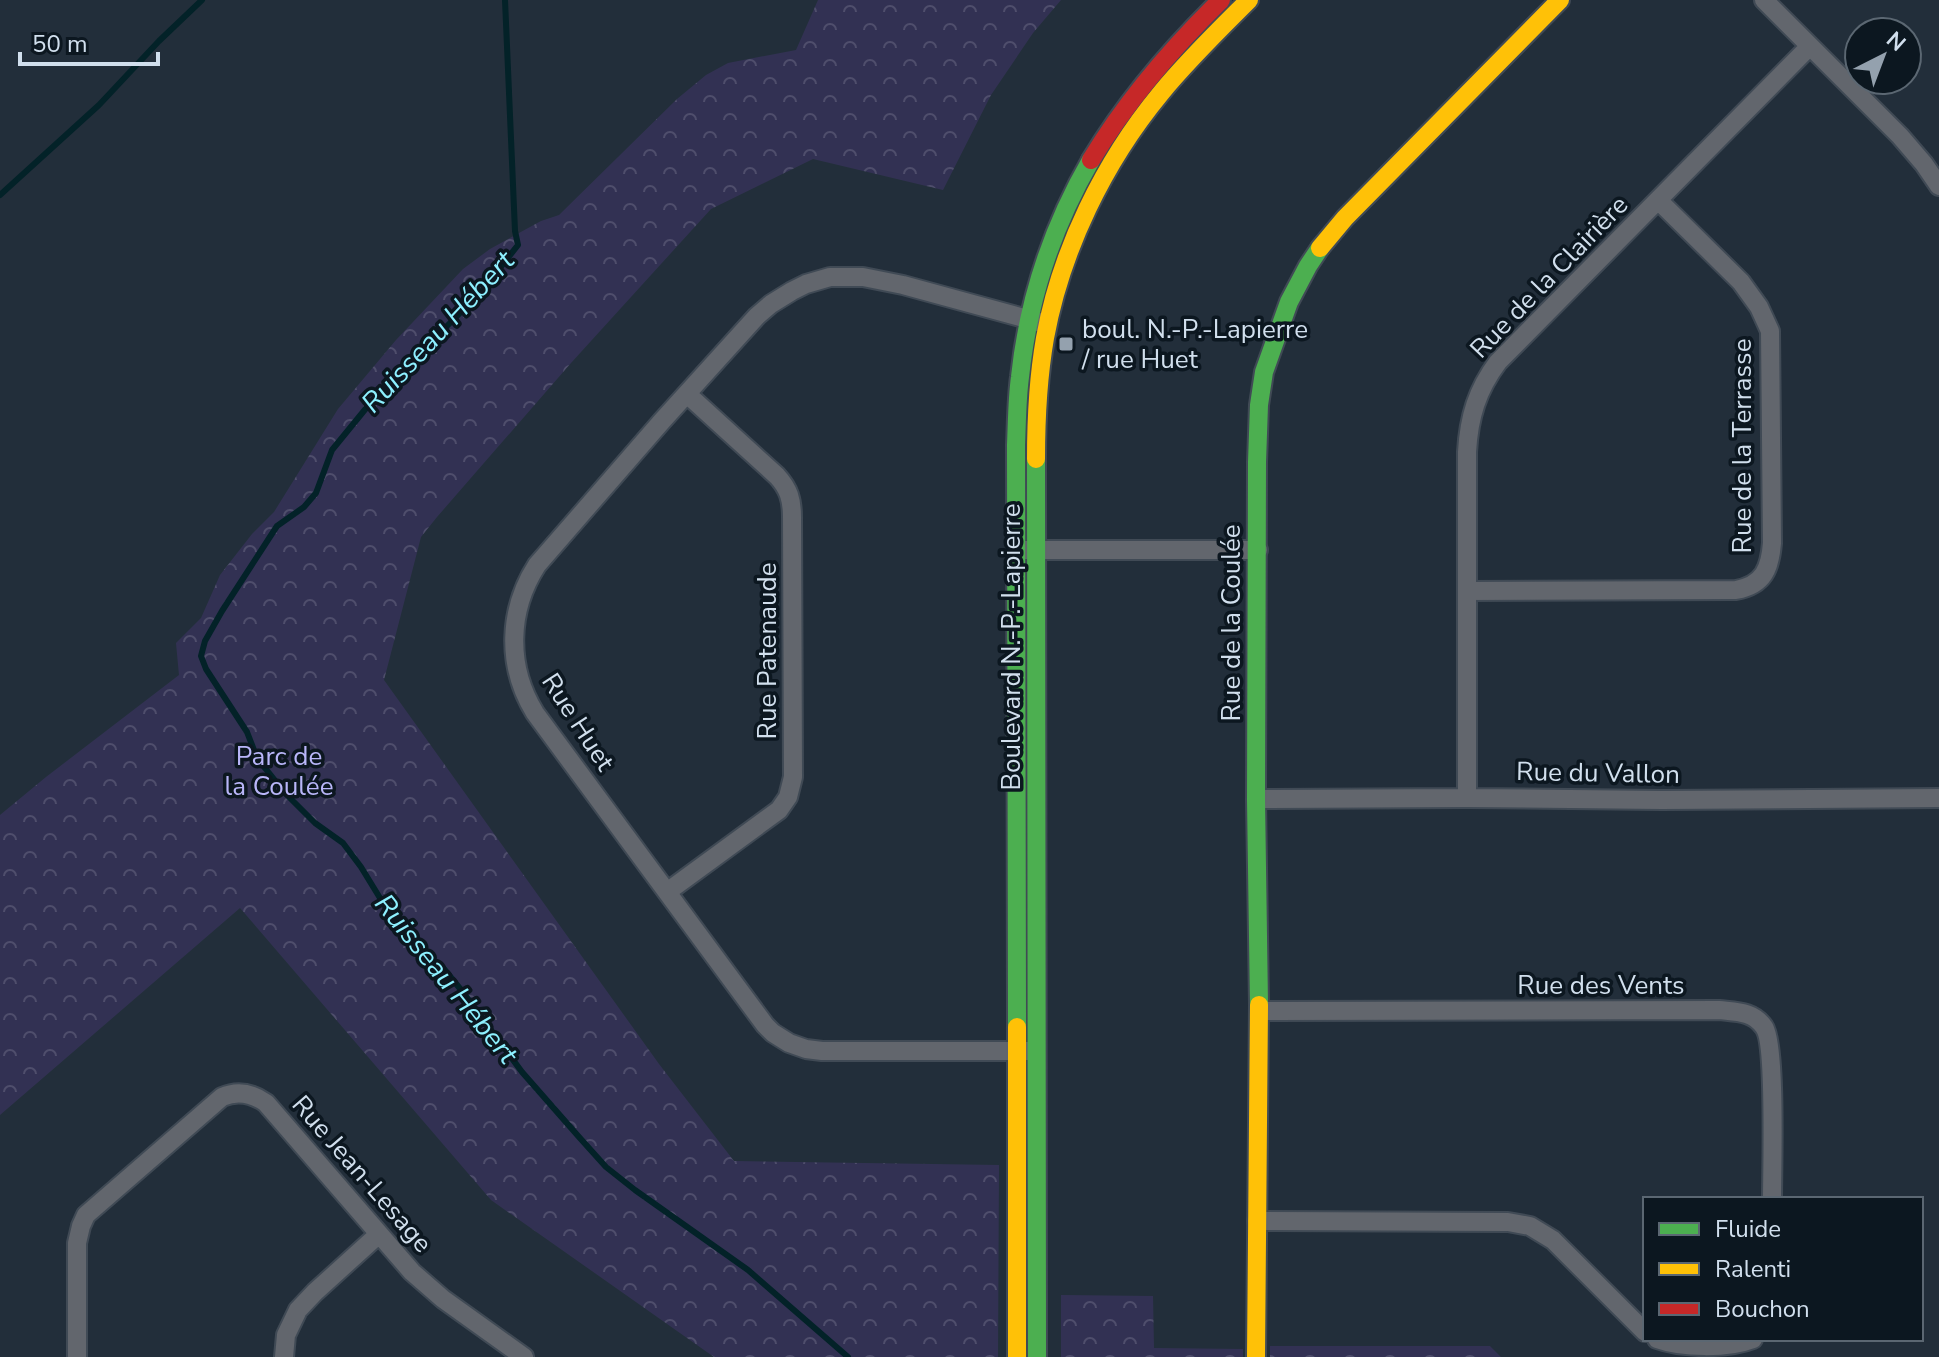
<svg xmlns="http://www.w3.org/2000/svg" width="1939" height="1357" viewBox="0 0 1939 1357" font-family="'Nunito Sans',sans-serif">
  <style>
    .park { fill: url(#park-crowns) }
    .lines { fill: none; stroke-linecap: round; stroke-linejoin: round }
    .stream { stroke: #032228; stroke-width: 6 }
    .street-casing { stroke: #404a55; stroke-width: 22 }
    .fast-casing { stroke: #404a55; stroke-width: 22 }
    .slow-casing { stroke: #404a55; stroke-width: 22 }
    .jam-casing { stroke: #404a55; stroke-width: 22 }
    .street { stroke: #62666d; stroke-width: 18 }
    .fast { stroke: #4caf50; stroke-width: 18 }
    .slow { stroke: #ffc107; stroke-width: 18 }
    .jam { stroke: #c62828; stroke-width: 18 }
    .poi-dot { fill: #94a1ae; stroke: #0c1720; stroke-width: 3 }
    .labels { text-anchor: middle; dominant-baseline: central; stroke-width: 7; stroke-linejoin: round; paint-order: stroke }
    .street-label { font-size: 26px; fill: #d1dfed; stroke: #0c1720 }
    .poi-label { font-size: 26px; fill: #d1dfed; stroke: #0c1720; text-anchor: start }
    .park-label { font-size: 26px; fill: #b9b6f9; stroke: #0c1720 }
    .water-label { font-size: 28px; font-style: italic; fill: #8df0ff; stroke: #0c1720 }
  </style>
  <defs>
    <pattern id="park-crowns" width="20" height="18" patternUnits="userSpaceOnUse" patternTransform="scale(2)"><rect width="20" height="18" fill="#323153"/><path d="M2 6a3 3 0 1 1 6 0M12 15a3 3 0 1 1 6 0" fill="none" stroke="#4f4e6c"/></pattern>
  </defs>
  <rect width="100%" height="100%" fill="#222e3a"/>
  <!-- park -->
  <path class="park" d="M 818,0 L 1061,0 L 1033,33 L 991,95 L 943,190 L 813,159 L 711,209 L 571,363 L 437,517 L 421,537 L 384,680 L 659,1064 L 734,1161 L 999,1165 L 998,1357 L 714,1357 L 491,1200 L 240,908 L 0,1115 L 0,815 L 46,777 L 179,675 L 176,643 L 201,618 L 220,575 L 252,534 L 274,512 L 338,409 L 396,340 L 463,269 L 490,249 L 541,221 L 559,215 L 677,99 L 706,75 L 728,63 L 796,50 Z
    M 1061,1295 L 1153,1296 L 1154,1348 L 1243,1349 L 1243,1357 L 1061,1357 Z
    M 1270,1346 L 1490,1346 L 1501,1357 L 1270,1357 Z"/>
  <g class="lines">
    <!-- stream -->
    <path class="stream" d="M 505,0 L 515,231 L 518,245 L 481,292 L 372,401 L 332,450 L 316,493 L 304,507 L 277,526 L 222,611 L 205,641 L 201,656 L 206,669 L 247,732 L 257,758 L 285,793 L 315,823 L 343,843 L 361,867 L 402,934 L 419,953 L 444,969 L 462,991 L 522,1072 L 579,1137 L 606,1167 L 635,1190 L 748,1270 L 848,1357
      M 0,195 L 99,105 L 159,41 L 202,0"/>
    <defs>
      <path id="street" d="M 1764,0 L 1900,136 L 1924,164 L 1939,186
        M 1023,550 L 1258,550
        M 1468,591 L 1736,590 C 1764,585 1770,568 1772,543 L 1770,331 L 1759,307 L 1741,282 L 1659,201
        M 1467,798 L 1467,452 C 1469,417 1477,390 1498,362 L 1810,46
        M 1256,799 L 1467,798 L 1662,800 L 1939,798
        M 667,892 L 779,810 L 788,797 L 793,777 L 792,517 C 792,500 789,489 777,476 L 687,394
        M 1259,1011 L 1719,1010 C 1736,1012 1753,1011 1764,1027 C 1776,1043 1772,1171 1772,1199
        M 1030,1051 L 822,1051 L 806,1049 L 789,1043 L 773,1033 L 765,1025 L 535,713 C 506,666 508,610 537,565 L 662,421 L 757,316 L 771,304 L 792,291 L 806,284 L 830,277 L 863,277 L 903,285 L 1042,323
        M 1257,1221 L 1508,1222 L 1530,1226 L 1553,1240 L 1645,1332
        M 1657,1339 C 1682,1348 1727,1349 1753,1339
        M 77,1357 L 77,1243 L 81,1226 L 86,1215 L 222,1097 C 238,1090 252,1093 266,1103 L 412,1272 L 443,1299 L 524,1357
        M 284,1357 L 286,1335 L 298,1310 L 315,1292 L 379,1234"/>
      <path id="fast" d="M 1036,459 L 1037,1357
        M 1259,1005 L 1256,799 L 1257,462 L 1259,405 L 1264,372 L 1289,302 L 1308,266 L 1320,248
        M 1017,1027 L 1016,445 C 1017,422 1017,399 1020,377 C 1028,301 1053,226 1091,160"/>
      <path id="slow" d="M 1320,248 L 1345,218 L 1560,0
        M 1036,459 C 1036,418 1038,378 1045,338 C 1061,250 1104,162 1161,93 C 1188,60 1219,30 1249,0
        M 1017,1027 L 1017,1357
        M 1256,1357 L 1259,1005"/>
      <path id="jam" d="M 1091,160 C 1127,100 1171,49 1221,0"/>
    </defs>
    <!-- street casing -->
    <use href="#street" class="street-casing"/>
    <!-- fast casing -->
    <use href="#fast" class="fast-casing"/>
    <!-- slow casing -->
    <use href="#slow" class="slow-casing"/>
    <!-- jam casing -->
    <use href="#jam" class="jam-casing"/>
    <!-- street -->
    <use href="#street" class="street"/>
    <!-- fast -->
    <use href="#fast" class="fast"/>
    <!-- slow -->
    <use href="#slow" class="slow"/>
    <!-- jam -->
    <use href="#jam" class="jam"/>
  </g>
  <!-- markers -->
  <rect class="poi-dot" x="1058" y="336" width="16" height="16" rx="4"/>
  <g class="labels">
    <!-- street labels -->
    <g class="street-label">
      <text transform="translate(1549 277) rotate(-46)">Rue de la Clairière</text>
      <text transform="translate(1742 446) rotate(-90)">Rue de la Terrasse</text>
      <text transform="translate(1231 623) rotate(-90)">Rue de la Coulée</text>
      <text transform="translate(1011 647) rotate(-90)">Boulevard N.-P.-Lapierre</text>
      <text transform="translate(767 651) rotate(-90)">Rue Patenaude</text>
      <text transform="translate(578 722) rotate(57)">Rue Huet</text>
      <text transform="translate(1598 773) rotate(1)">Rue du Vallon</text>
      <text x="1601" y="985">Rue des Vents</text>
      <text transform="translate(362 1174) rotate(49)">Rue Jean-Lesage</text>
    </g>
    <!-- poi labels -->
    <g class="poi-label">
      <text x="1082" y="329">boul. N.-P.-Lapierre<tspan x="1082" dy="30">/ rue Huet</tspan></text>
    </g>
    <!-- park labels -->
    <g class="park-label">
      <text x="279" y="756">Parc de<tspan x="279" dy="30">la Coulée</tspan></text>
    </g>
    <!-- water labels -->
    <g class="water-label">
      <text transform="translate(438 332) rotate(-47)">Ruisseau Hébert</text>
      <text transform="translate(446 979) rotate(51)">Ruisseau Hébert</text>
    </g>
  </g>
  <!-- legend -->
  <rect x="1643" y="1197" width="280" height="144" fill="#0c1720" stroke="#5b6772" stroke-width="2"/>
  <rect x="1659" y="1223" width="40" height="12" fill="#4caf50" stroke="#5b6772" stroke-width="2"/>
  <text x="1715" y="1237" font-size="24" fill="#d1dfed">Fluide</text>
  <rect x="1659" y="1263" width="40" height="12" fill="#ffc107" stroke="#5b6772" stroke-width="2"/>
  <text x="1715" y="1277" font-size="24" fill="#d1dfed">Ralenti</text>
  <rect x="1659" y="1303" width="40" height="12" fill="#c62828" stroke="#5b6772" stroke-width="2"/>
  <text x="1715" y="1317" font-size="24" fill="#d1dfed">Bouchon</text>
  <!-- north arrow -->
  <g transform="translate(1883 56) rotate(42)"><circle r="38" fill="#0c1720" stroke="#5b6772" stroke-width="2"/>
  <path d="M0-6L14 30L0 20L-14 30Z" fill="#94a1ae"/>
  <text y="-12" font-size="22" font-weight="bold" text-anchor="middle" fill="#d1dfed">N</text>
  </g>
  <!-- scale -->
  <path d="M20 52v12h138v-12" fill="none" stroke="#d1dfed" stroke-width="4"/>
  <text x="32" y="52" font-size="24" fill="#d1dfed" stroke="#0c1720" stroke-width="6" paint-order="stroke">50 m</text>
</svg>
